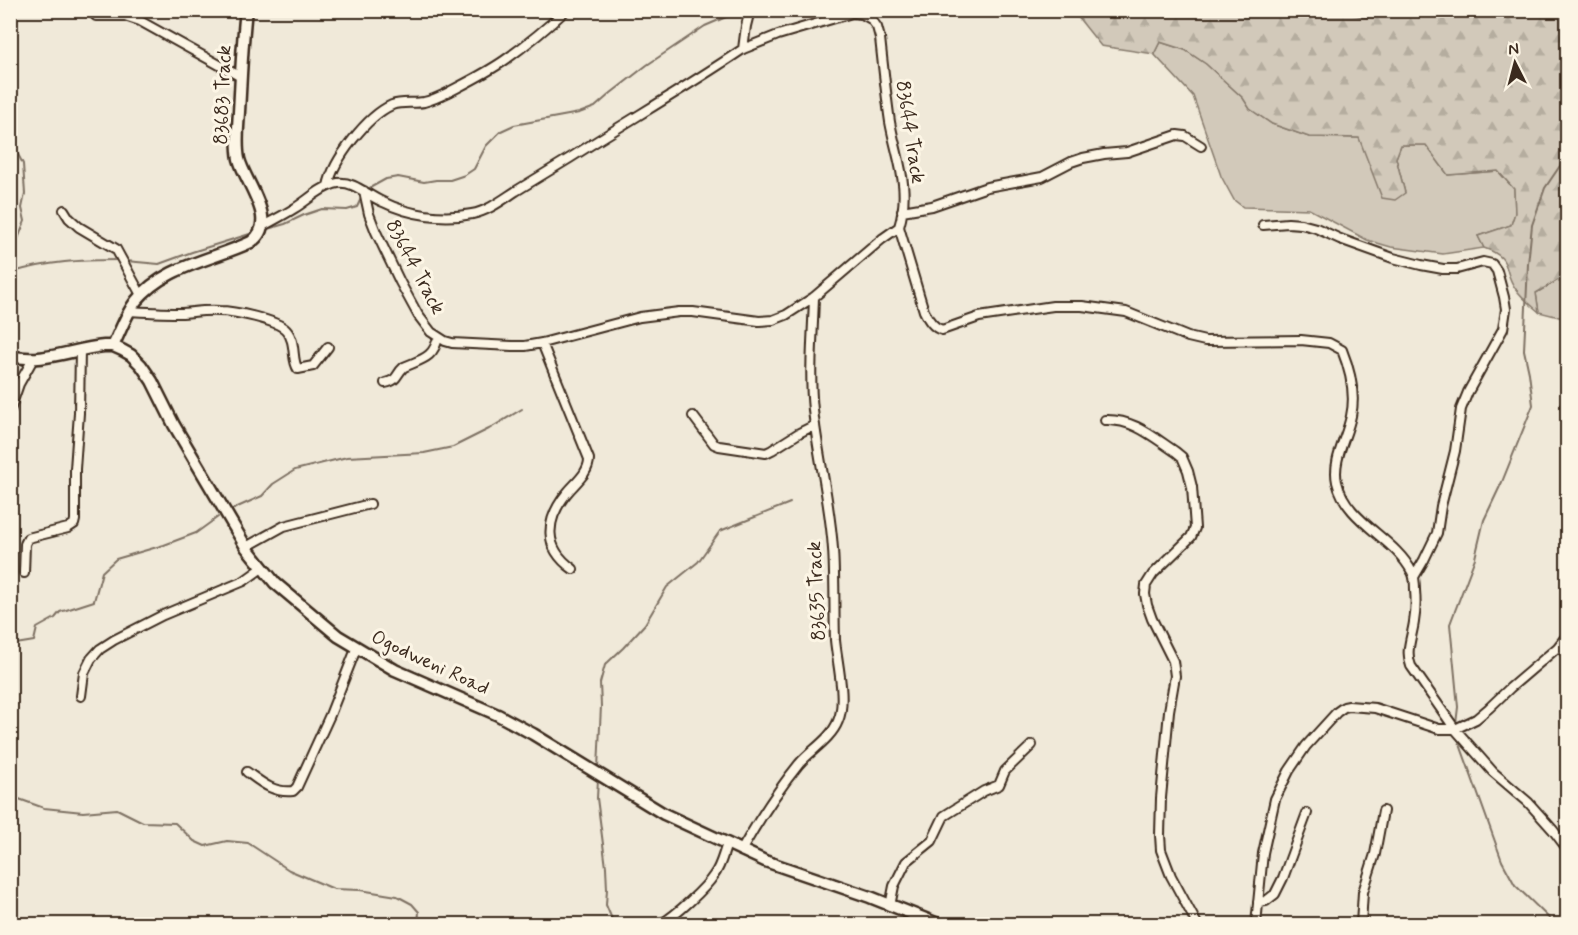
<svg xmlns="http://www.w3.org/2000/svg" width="1578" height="935" viewBox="0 0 1578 935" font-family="Mynerve,sans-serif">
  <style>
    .green { fill: #d2c9ba; stroke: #867a6c; stroke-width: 1.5 }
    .forest { fill: url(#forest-firs); stroke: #867a6c; stroke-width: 1.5 }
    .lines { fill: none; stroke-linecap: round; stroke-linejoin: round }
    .stream { stroke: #7e7163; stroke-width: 2 }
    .street-casing { stroke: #3b2a1e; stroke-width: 12 }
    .secondary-casing { stroke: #3b2a1e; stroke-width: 15 }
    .street { stroke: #fcf5e5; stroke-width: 8 }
    .secondary { stroke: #fcf5e5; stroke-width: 10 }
    .labels { text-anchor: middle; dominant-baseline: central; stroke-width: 6; stroke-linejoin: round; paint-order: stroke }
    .street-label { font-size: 20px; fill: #3b2a1e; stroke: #fcf5e5 }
  </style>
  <defs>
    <pattern id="forest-firs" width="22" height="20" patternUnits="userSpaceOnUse" patternTransform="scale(1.5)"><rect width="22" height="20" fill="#d2c9ba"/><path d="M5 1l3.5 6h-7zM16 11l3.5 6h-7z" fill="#b5ad9f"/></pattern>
  </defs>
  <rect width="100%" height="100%" fill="#f0e9d9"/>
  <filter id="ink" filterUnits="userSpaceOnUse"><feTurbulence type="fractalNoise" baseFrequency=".0167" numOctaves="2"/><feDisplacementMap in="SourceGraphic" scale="12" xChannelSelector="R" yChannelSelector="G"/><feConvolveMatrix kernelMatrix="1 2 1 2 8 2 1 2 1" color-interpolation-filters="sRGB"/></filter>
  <g filter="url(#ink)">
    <!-- green -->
    <path class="green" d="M 1160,42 L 1185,50 L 1206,64 L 1243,98 L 1250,109 L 1272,124 L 1309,137 L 1359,138 L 1405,193 L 1396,158 L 1401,145 L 1426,145 L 1448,175 L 1498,171 L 1514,189 L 1515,213 L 1511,225 L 1478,236 L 1484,248 L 1443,254 L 1391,247 L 1367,240 L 1309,209 L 1243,207 L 1234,200 L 1221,176 L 1193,96 L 1154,54 Z
      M 1558,280 L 1567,288 L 1567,319 L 1539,312 L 1536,293 Z"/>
    <!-- forest -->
    <path class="forest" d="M 1073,11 L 1567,11 L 1567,288 L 1558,280 L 1536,293 L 1539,312 C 1531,305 1521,297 1515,288 C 1502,269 1513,258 1484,248 L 1478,236 L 1511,225 L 1515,213 L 1514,189 L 1498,171 L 1448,175 L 1426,145 L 1401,145 L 1396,158 L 1405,193 L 1395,200 L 1382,198 L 1359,138 L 1309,137 L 1272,124 L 1250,109 L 1243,98 L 1206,64 L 1185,50 L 1160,42 L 1154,54 L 1101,46 Z"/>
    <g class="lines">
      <!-- stream -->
      <path class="stream" d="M 1333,10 L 1366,17
        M 10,139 L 23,164 L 25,194 L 22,208 L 25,221 L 11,257 L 10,261
        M 366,190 L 386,179 L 398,177 L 424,182 L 436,180 L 450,180 L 465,175 L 474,169 L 486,146 L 501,131 L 514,125 L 579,113 L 595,107 L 611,93 L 647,65 L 705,26 L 733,14 L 747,11
        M 264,230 L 285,224 L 304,215 L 322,209 L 347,210 L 357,207 L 363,194
        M 126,261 L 159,264 L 192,252 L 253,233
        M 10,273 C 49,261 80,260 120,260
        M 233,509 L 262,496 L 273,484 L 295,470 L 347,457 L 424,453 L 453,447 L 489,429 L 522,409
        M 10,645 L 34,641 L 37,628 L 55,618 L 60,612 L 94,601 L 102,572 L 116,559 L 164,545 L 196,533 L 218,517
        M 1456,724 L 1458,707 L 1450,624 L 1475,558 L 1484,520 L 1502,482 L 1533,405 L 1529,373 L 1524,350 L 1528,264 L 1532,225 L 1545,188 L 1568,154
        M 1457,736 L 1502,861 L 1515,885 L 1555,924
        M 598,768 L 601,706 L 600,683 L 605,665 L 623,648 L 645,624 L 667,587 L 698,562 L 720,531 L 790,503
        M 598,779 L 597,798 L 606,867 L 607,889 L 606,905 L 614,924
        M 10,801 L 19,799 L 44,808 L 83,812 L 117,809 L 143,822 L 175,823 L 194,841 L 205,846 L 227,841 L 248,843 L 289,870 L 334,889 L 360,890 L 397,896 L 412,904 L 419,912 L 418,924"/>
      <defs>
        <path id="street" d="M 90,10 L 96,16 L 125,16 L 140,21 L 241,77
          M 743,49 L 746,26 L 750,10
          M 328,186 C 333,160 367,116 392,105 C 402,101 413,104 424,102 C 433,100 441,96 449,92 C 468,82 488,72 505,60 C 526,45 547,28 566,10
          M 64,210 L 69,218 L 79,227 L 116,249 L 141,295
          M 902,211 L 932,206 L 987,187 L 1042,177 L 1071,162 L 1083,158 L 1104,154 L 1127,152 L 1177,135 L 1185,136 L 1201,146
          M 1263,225 L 1288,223 L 1301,224 L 1316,228 L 1340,239 L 1393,258 L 1421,265 L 1443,269 L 1457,269 L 1483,262 L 1492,264 L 1497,271 L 1504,297 L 1506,309 L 1503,329 L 1468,392 L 1461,409 L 1455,451 L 1441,506 L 1437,533 L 1424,560 L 1414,577
          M 263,226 C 274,220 284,215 295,208 C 308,200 322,186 338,183 C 354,181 368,196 383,202 C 409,215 443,220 472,214 C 488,211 502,200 516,191 C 534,180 552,169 570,158 C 628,121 687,87 743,49 L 778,35 L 852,13 L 862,14 L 871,19 L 877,27 L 880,38 C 883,66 886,94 890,122 C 897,160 911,187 899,227 L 882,239 L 814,297 L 786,315 L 773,320 L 759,321 L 693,312 L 679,312 L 640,317 L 542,343 L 525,346 L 512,346 L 452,343 L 445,341 L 431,332 L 418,315 L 400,282 L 376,232 L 369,214 L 364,191
          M 899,227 L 924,311 C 928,319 933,328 942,330 L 979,317 L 1053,306 L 1082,306 L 1126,312 L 1188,337 L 1205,341 L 1301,340 L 1329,343 L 1342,350 C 1350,370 1356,394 1351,416 C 1347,437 1332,460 1337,482 C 1346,522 1394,537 1412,572 C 1415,577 1415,584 1415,590 C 1416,601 1416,611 1414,622 C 1412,637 1405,651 1411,666 L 1455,729 L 1493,772 L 1528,802 L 1553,830 L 1568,850
          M 130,311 C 148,312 165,313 182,313 C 194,312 207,310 219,311 C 234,311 277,320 286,330 C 297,342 291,360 298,369 L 313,366 L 328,347
          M 542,343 L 589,459 C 589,473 575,483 567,493 C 545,520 543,548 573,569
          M 385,383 C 399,380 395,375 404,367 C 422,359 434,358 438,337
          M 1568,396 L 1566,406 L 1568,446
          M 10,410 L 19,384 L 33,359
          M 693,416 L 714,444 L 719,446 L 766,453 L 772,450 L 799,433 L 815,425
          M 1105,420 C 1134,419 1153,437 1176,452 L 1182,457 L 1188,471 L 1192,487 L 1195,528 L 1191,537 L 1153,574 L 1146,585 L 1145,594 L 1147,605 L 1152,619 L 1173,661 L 1175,676 L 1169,711 L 1161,798 L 1160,835 L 1161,850 L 1171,876 L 1197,924
          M 246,547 L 284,526 L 370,504
          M 24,573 L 25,544 L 28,538 L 68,528 L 74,524 L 75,520 L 75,469 L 79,413 L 80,350
          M 1558,647 L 1568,654
          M 81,696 L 84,673 L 91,659 L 100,649 L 114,640 L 163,615 L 244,581 L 262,568
          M 247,772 C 262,783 273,793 293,791 L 297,787 L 330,715 L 356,649
          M 741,851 C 758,821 777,791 799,764 C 811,750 831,739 838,721 C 847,701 837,662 835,640 C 834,610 835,579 833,549 C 830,502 818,456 813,410 C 809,372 813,334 814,297
          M 1258,902 L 1266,901 L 1275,894 L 1283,878 L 1307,813
          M 890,906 L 894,886 L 906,862 L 932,841 L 944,816 L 984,791 L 999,785 L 1005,771 L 1032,745
          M 661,924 C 675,916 705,889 714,875 C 721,866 723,854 727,844
          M 908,924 L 917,916
          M 1256,924 L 1263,853 L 1275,799 L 1289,771 L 1306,746 L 1337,712 L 1344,707 L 1349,706 L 1375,708 L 1439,729 L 1455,729 L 1476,719 L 1489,708 L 1510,688 L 1558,647 L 1568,634
          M 1361,924 L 1363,892 L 1375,854 L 1383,811"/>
        <path id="secondary" d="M 113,346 C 120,332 126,314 136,301 C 164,266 213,260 251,242 C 280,222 245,183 239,159 C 236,144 238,127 239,112 C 241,78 242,44 246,10
          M 10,356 C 43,364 72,349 104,346 L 113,346 L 122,350 L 131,355 L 141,365 L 152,381 L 174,425 L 246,547 L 275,583 L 338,636 L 395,670 L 498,715 L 533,734 L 664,814 L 765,861 L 870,897 L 938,924"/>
      </defs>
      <!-- street casing -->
      <use href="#street" class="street-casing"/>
      <!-- secondary casing -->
      <use href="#secondary" class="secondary-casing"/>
      <!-- street -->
      <use href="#street" class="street"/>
      <!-- secondary -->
      <use href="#secondary" class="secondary"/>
    </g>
  </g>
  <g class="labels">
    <!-- street labels -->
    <g class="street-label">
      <text transform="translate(223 95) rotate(-88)">83683 Track</text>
      <text transform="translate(910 132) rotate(81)">83644 Track</text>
      <text transform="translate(415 267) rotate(62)">83644 Track</text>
      <text transform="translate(817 591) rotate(-93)">83635 Track</text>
      <text transform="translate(430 663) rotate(25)">Ogodweni Road</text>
    </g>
  </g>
  <!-- margin -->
  <rect width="1578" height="935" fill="none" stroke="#fcf5e5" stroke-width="36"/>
  <rect x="18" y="18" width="1542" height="899" fill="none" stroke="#3b2a1e" stroke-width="2" filter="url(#ink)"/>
  <!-- north arrow -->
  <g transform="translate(1515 63) rotate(354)" stroke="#fcf5e5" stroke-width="4.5" paint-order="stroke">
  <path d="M0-4.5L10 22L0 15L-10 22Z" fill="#3b2a1e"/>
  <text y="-9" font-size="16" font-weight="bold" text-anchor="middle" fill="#3b2a1e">N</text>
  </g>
</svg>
